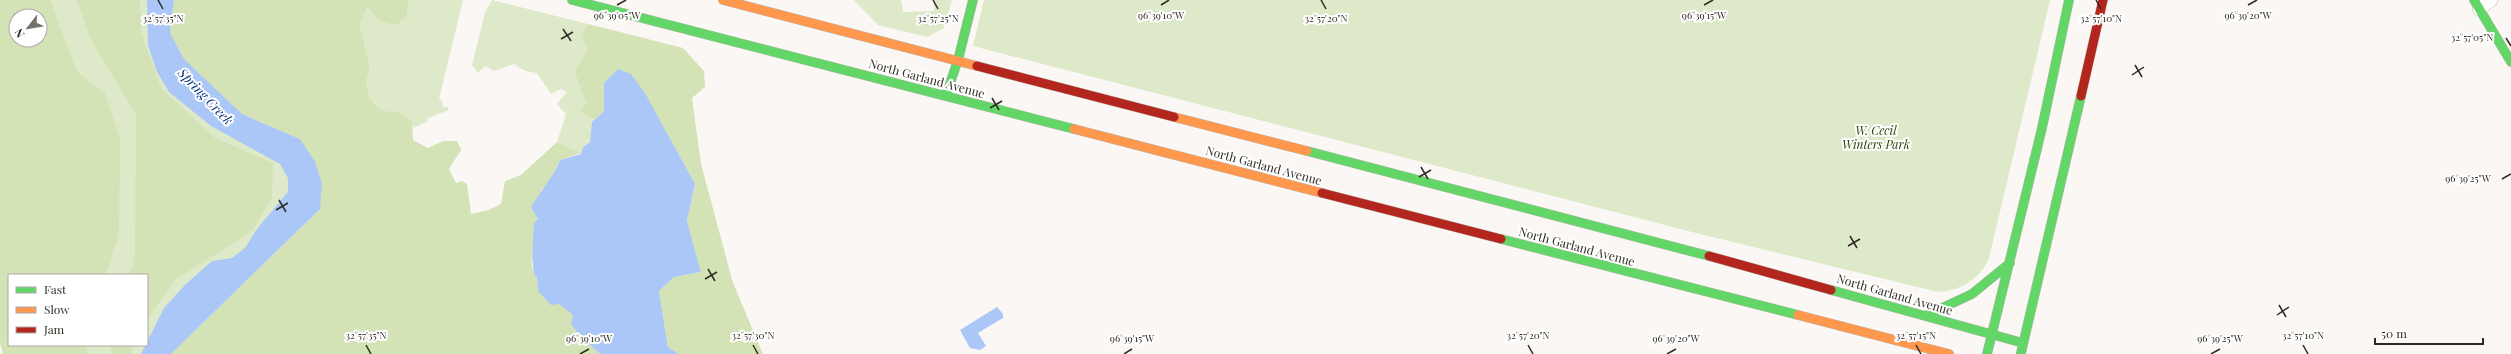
<svg xmlns="http://www.w3.org/2000/svg" width="2511" height="354" viewBox="0 0 2511 354" font-family="'Playfair Display',serif">
  <style>
    .green { fill: #dde9c9 }
    .forest { fill: #d3e3b6; fill-rule: evenodd }
    .water { fill: #abc7f7 }
    .lines { fill: none; stroke-linecap: round; stroke-linejoin: round }
    .street-casing { stroke: #bcb8b3; stroke-width: 14 }
    .fast-casing { stroke: #bcb8b3; stroke-width: 10 }
    .slow-casing { stroke: #bcb8b3; stroke-width: 10 }
    .jam-casing { stroke: #bcb8b3; stroke-width: 10 }
    .street { stroke: #fefefd; stroke-width: 13 }
    .fast { stroke: #63d668; stroke-width: 9 }
    .slow { stroke: #ff974d; stroke-width: 9 }
    .jam { stroke: #b3261e; stroke-width: 9 }
    .ticks { fill: none; stroke: #302a23; stroke-width: 1.5 }
    .labels { text-anchor: middle; dominant-baseline: central; stroke-width: 4; stroke-linejoin: round; paint-order: stroke }
    .street-label { font-size: 12px; fill: #302a23; stroke: #fff }
    .park-label { font-size: 12px; font-style: italic; fill: #2f4206; stroke: #fff }
    .water-label { font-size: 13px; font-style: italic; fill: #043281; stroke: #fff }
    .ticks-label { font-size: 10px; text-anchor: middle; fill: #302a23; stroke: #fff; stroke-width: 4; stroke-linejoin: round; paint-order: stroke }
  </style>
  <rect width="100%" height="100%" fill="#faf7f4"/>
  <!-- green -->
  <path class="green" d="M 45,0 L 159,0 L 307,182 L 156,354 L 83,354 L 84,345 L 147,345 L 147,275 L 100,275 L 73,76 Z
    M 409,0 L 463,0 L 439,99 L 442,101 L 443,108 L 447,106 L 449,110 L 428,118 L 428,121 L 413,128 L 412,121 L 402,113 L 381,110 L 370,99 L 366,82 L 370,67 L 360,25 L 367,7 L 410,2 Z
    M 492,0 L 588,24 L 581,36 L 588,49 L 574,71 L 586,103 L 581,112 L 595,119 L 590,142 L 583,147 L 581,153 L 557,142 L 566,114 L 557,104 L 567,92 L 561,89 L 551,94 L 537,73 L 525,71 L 514,64 L 494,71 L 485,66 L 478,73 L 472,65 L 485,13 Z
    M 854,0 L 901,0 L 903,12 L 934,11 L 934,0 L 952,0 L 944,28 L 927,37 L 878,25 Z
    M 984,0 L 2050,0 L 1989,258 C 1979,280 1961,290 1938,292 L 1692,232 L 973,46 Z"/>
  <!-- forest -->
  <path class="forest" d="M 0,0 L 50,0 L 77,72 L 105,93 L 120,139 L 119,233 L 106,275 L 9,275 L 9,345 L 88,345 L 86,354 L 3,354 L 0,343 ZM 16,16 L 40,16 L 40,40 L 16,40 Z
    M 77,0 L 140,0 L 141,32 L 161,88 L 215,138 L 273,163 L 272,199 L 252,231 L 175,280 L 147,319 L 147,275 L 129,275 L 135,258 L 136,114 L 91,40 Z
    M 174,0 L 409,0 L 406,17 L 396,25 L 380,21 L 367,7 L 360,25 L 370,67 L 366,82 L 370,99 L 381,110 L 402,113 L 412,121 L 413,140 L 428,148 L 443,141 L 457,141 L 461,150 L 449,169 L 456,183 L 462,181 L 467,184 L 471,214 L 488,210 L 501,204 L 505,181 L 521,175 L 557,142 L 581,153 L 560,160 L 549,182 L 541,190 C 540,199 540,209 538,218 C 536,236 525,262 537,278 L 537,286 L 551,304 L 559,304 L 573,315 L 581,337 L 600,354 L 171,354 L 320,209 L 300,139 L 242,114 L 184,59 L 170,33 Z
    M 588,24 L 683,48 L 704,71 L 705,87 L 692,98 L 701,164 L 733,283 L 763,354 L 679,354 L 668,347 L 659,291 L 674,277 L 701,272 L 687,221 L 695,184 L 645,94 L 604,83 L 604,111 L 595,119 L 580,112 L 586,103 L 574,71 L 588,49 L 581,36 Z
    M 111,345 L 134,345 L 131,354 L 111,354 Z"/>
  <!-- water -->
  <path class="water" d="M 147,0 L 174,0 L 170,33 L 184,59 L 242,114 L 300,139 L 315,162 L 322,183 L 320,209 L 171,354 L 141,354 L 164,308 L 185,285 L 212,261 L 232,258 L 245,248 L 257,229 L 288,192 L 288,178 L 280,164 L 211,126 L 169,92 L 157,72 L 148,45 Z
    M 618,69 L 631,74 L 645,93 L 695,184 L 687,221 L 701,272 L 674,277 L 659,291 L 668,347 L 679,354 L 600,354 L 581,337 L 571,324 L 573,315 L 559,304 L 551,305 L 538,291 L 537,278 L 534,274 L 532,257 L 534,223 L 538,219 L 531,207 C 540,191 553,178 560,160 L 581,154 L 583,147 L 590,142 L 592,122 L 604,111 L 604,83 Z
    M 997,307 L 1003,314 L 1003,318 L 978,333 L 986,346 L 980,350 L 970,348 L 960,330 Z"/>
  <g class="lines">
    <defs>
      <path id="street" d="M 2479,9 L 2491,0"/>
      <path id="fast" d="M 572,0 L 1074,129
        M 2474,0 L 2511,62
        M 946,95 L 958,60 L 973,0
        M 1307,151 L 1709,256
        M 1501,239 L 1798,315
        M 1831,290 L 2023,343
        M 1927,315 L 1972,294 L 2010,263
        M 2021,353 L 2081,96
        M 1987,354 L 2042,128 L 2069,0"/>
      <path id="slow" d="M 723,0 L 977,66
        M 1174,117 L 1307,151
        M 1074,129 L 1322,193
        M 1798,315 L 1949,354"/>
      <path id="jam" d="M 977,66 L 1174,117
        M 2081,96 L 2103,0
        M 1322,193 L 1501,239
        M 1709,256 L 1831,290"/>
    </defs>
    <!-- street casing -->
    <use href="#street" class="street-casing"/>
    <!-- fast casing -->
    <use href="#fast" class="fast-casing"/>
    <!-- slow casing -->
    <use href="#slow" class="slow-casing"/>
    <!-- jam casing -->
    <use href="#jam" class="jam-casing"/>
    <!-- street -->
    <use href="#street" class="street"/>
    <!-- fast -->
    <use href="#fast" class="fast"/>
    <!-- slow -->
    <use href="#slow" class="slow"/>
    <!-- jam -->
    <use href="#jam" class="jam"/>
  </g>
  <!-- ticks -->
  <path class="ticks" d="M 158,0 L 163,9M 933,0 L 938,9M 1321,0 L 1326,9M 2096,0 L 2101,9M 617,5 L 626,0M 1161,5 L 1169,0M 1704,5 L 1713,0M 2248,5 L 2257,0M 563,29 L 571,41M 2506,38 L 2511,46M 561,39 L 573,32M 2135,65 L 2142,77M 2132,75 L 2144,67M 992,98 L 999,110M 990,108 L 1002,101M 1421,167 L 1428,179M 1419,177 L 1431,170M 2502,179 L 2511,174M 279,200 L 286,212M 276,210 L 288,203M 1850,236 L 1857,248M 1848,246 L 1860,239M 708,269 L 715,281M 705,279 L 717,272M 2279,305 L 2286,317M 2277,315 L 2289,307M 366,345 L 371,354M 753,345 L 758,354M 1528,345 L 1533,354M 1916,345 L 1921,354M 2303,345 L 2308,354M 580,354 L 589,349M 1124,354 L 1132,349M 1667,354 L 1676,349M 2211,354 L 2220,349"/>
  <g class="labels">
    <!-- street labels -->
    <g class="street-label">
      <text transform="translate(927 78) rotate(15)">North Garland Avenue</text>
      <text transform="translate(1264 165) rotate(15)">North Garland Avenue</text>
      <text transform="translate(1577 246) rotate(15)">North Garland Avenue</text>
      <text transform="translate(1895 294) rotate(16)">North Garland Avenue</text>
    </g>
    <!-- park labels -->
    <g class="park-label">
      <text x="1876" y="130">W. Cecil<tspan x="1876" dy="14">Winters Park</tspan></text>
    </g>
    <!-- water labels -->
    <g class="water-label">
      <text transform="translate(206 96) rotate(46)">Spring Creek</text>
    </g>
  </g>
  <g class="ticks-label">
    <text x="617" y="19">96°39'05"W</text>
    <text x="1161" y="19">96°39'10"W</text>
    <text x="1704" y="19">96°39'15"W</text>
    <text x="2248" y="19">96°39'20"W</text>
    <text x="163" y="22">32°57'35"N</text>
    <text x="938" y="22">32°57'25"N</text>
    <text x="1326" y="22">32°57'20"N</text>
    <text x="2101" y="22">32°57'10"N</text>
    <text x="2472" y="41">32°57'05"N</text>
    <text x="2468" y="182">96°39'25"W</text>
    <text x="366" y="339">32°57'35"N</text>
    <text x="753" y="339">32°57'30"N</text>
    <text x="1528" y="339">32°57'20"N</text>
    <text x="1916" y="339">32°57'15"N</text>
    <text x="2303" y="339">32°57'10"N</text>
    <text x="589" y="342">96°39'10"W</text>
    <text x="1132" y="342">96°39'15"W</text>
    <text x="1676" y="342">96°39'20"W</text>
    <text x="2220" y="342">96°39'25"W</text>
  </g>
  <!-- legend -->
  <rect x="8" y="274" width="140" height="72" fill="#ffffff" stroke="#acaaa7"/>
  <rect x="16" y="287" width="20" height="6" fill="#63d668" stroke="#acaaa7"/>
  <text x="44" y="294" font-size="12" fill="#302a23">Fast</text>
  <rect x="16" y="307" width="20" height="6" fill="#ff974d" stroke="#acaaa7"/>
  <text x="44" y="314" font-size="12" fill="#302a23">Slow</text>
  <rect x="16" y="327" width="20" height="6" fill="#b3261e" stroke="#acaaa7"/>
  <text x="44" y="334" font-size="12" fill="#302a23">Jam</text>
  <!-- north arrow -->
  <g transform="translate(28 28) rotate(239)"><circle r="19" fill="#ffffff" stroke="#acaaa7"/>
  <path d="M0-3L7 15L0 10L-7 15Z" fill="#77726c"/>
  <text y="-6" font-size="11" font-weight="bold" text-anchor="middle" fill="#302a23">N</text>
  </g>
  <!-- scale -->
  <path d="M2375 338v6h108v-6" fill="none" stroke="#302a23" stroke-width="2"/>
  <text x="2381" y="338" font-size="12" fill="#302a23" stroke="#ffffff" stroke-width="3" paint-order="stroke">50 m</text>
</svg>
